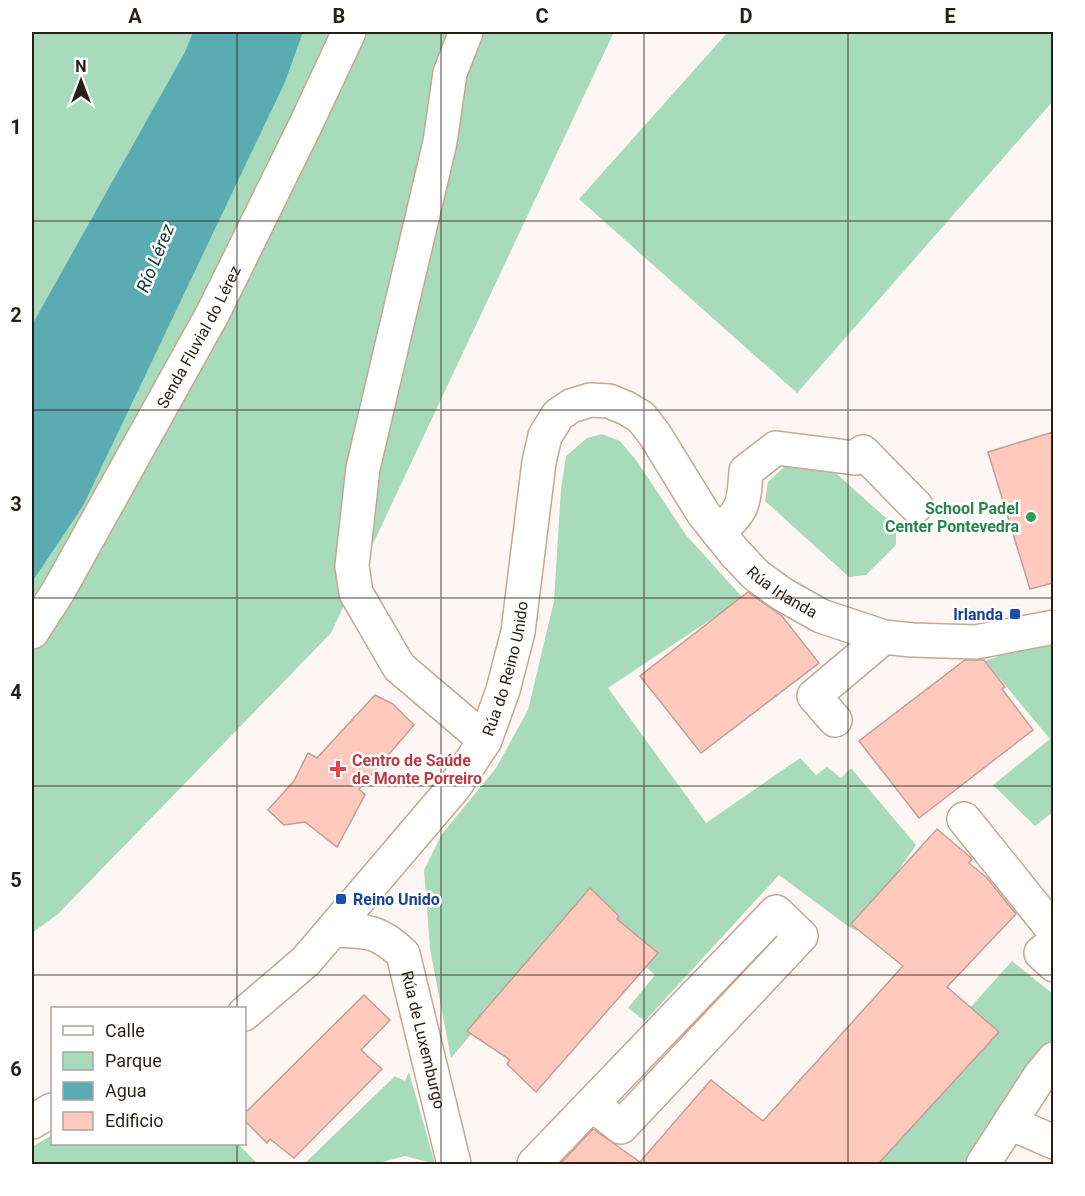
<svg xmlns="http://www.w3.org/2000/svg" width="1085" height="1196" viewBox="0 0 1085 1196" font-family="Roboto,sans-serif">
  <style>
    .green { fill: #a8dbbb }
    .water { fill: #5aabb2 }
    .building { fill: #ffcabd; stroke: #c29e95; stroke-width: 1.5 }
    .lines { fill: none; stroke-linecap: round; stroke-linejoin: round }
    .minor-casing { stroke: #c4a891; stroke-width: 36 }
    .minor { stroke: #fff; stroke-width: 33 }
    .grid { fill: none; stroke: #2a1f17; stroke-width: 1.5; stroke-opacity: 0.55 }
    .leisure-dot { fill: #2e9e5b; stroke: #fff; stroke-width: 2 }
    .transit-dot { fill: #1a4fb4; stroke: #fff; stroke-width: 2 }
    .health-dot { fill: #e0444e; stroke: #fff; stroke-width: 2 }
    .labels { text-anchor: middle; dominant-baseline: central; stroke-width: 5; stroke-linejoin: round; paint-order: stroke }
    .street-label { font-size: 16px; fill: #2a1f17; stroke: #fff }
    .leisure-label { font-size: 16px; font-weight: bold; fill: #27864d; stroke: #fff; text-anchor: end }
    .transit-label { font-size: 16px; font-weight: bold; fill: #164399; stroke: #fff; text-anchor: end }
    .health-label { font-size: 16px; font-weight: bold; fill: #be3a42; stroke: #fff; text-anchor: start }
    .water-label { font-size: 18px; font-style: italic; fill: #12393d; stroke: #fff }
    .neatline { fill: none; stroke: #2a1f17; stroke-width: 2 }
    .grid-label { font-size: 20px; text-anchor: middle; font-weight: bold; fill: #2a1f17 }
  </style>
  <rect width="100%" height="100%" fill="#fdf6f2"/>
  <!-- green -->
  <path class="green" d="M 32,32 L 614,32 L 331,633 L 58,914 L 32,933 Z
    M 728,32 L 1053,32 L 1053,101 L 797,393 L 579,199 Z
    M 602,434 L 620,441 L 636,460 L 686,535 L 743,598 L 608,688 L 706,823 L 800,758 L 816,775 L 827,767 L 841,778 L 851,768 L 916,845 L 857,931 L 849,927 L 779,875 L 645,1021 L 628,1008 L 655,975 L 579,908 L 451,1058 L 430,949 L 424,870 L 442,834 L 496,768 L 528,710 L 554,601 L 561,489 L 566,456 L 587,438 Z
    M 796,456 L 819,458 L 896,527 L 896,545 L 866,575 L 849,577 L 765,501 L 768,482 Z
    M 1053,646 L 1053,812 L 1035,826 L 993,785 L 1050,739 L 985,661 L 1019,649 Z
    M 1012,961 L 1052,993 L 1053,992 L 1053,1055 L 975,1164 L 878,1164 L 998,1032 L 968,1010 Z
    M 409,1072 L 435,1164 L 405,1156 L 375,1164 L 304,1164 L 395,1076 L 405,1081 Z
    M 52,1135 L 52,1144 L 238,1144 L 258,1164 L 32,1164 L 32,1147 Z"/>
  <!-- water -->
  <path class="water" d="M 193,32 L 303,32 L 285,82 L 83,506 L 32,582 L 32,325 L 185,52 Z"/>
  <!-- building -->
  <path class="building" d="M 1053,432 L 1053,583 L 1030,589 L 988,452 Z
    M 748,592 L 782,616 L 819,663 L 701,753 L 640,676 Z
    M 965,660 L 984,660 L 1005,687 L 1002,689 L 1033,730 L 919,818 L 859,741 Z
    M 375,695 L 393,704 L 414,725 L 359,789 L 365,795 L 337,847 L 305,822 L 284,825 L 268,810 L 294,781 L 308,753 L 317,758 Z
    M 937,829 L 970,857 L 972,859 L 969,863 L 987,878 L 1016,914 L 947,987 L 999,1032 L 878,1164 L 560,1164 L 593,1129 L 640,1162 L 711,1080 L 763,1121 L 903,966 L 851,924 Z
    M 590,888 L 619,916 L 617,919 L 658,953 L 536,1092 L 507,1064 L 510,1060 L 467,1031 Z
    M 364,995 L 390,1020 L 361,1050 L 382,1069 L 294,1158 L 270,1139 L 267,1143 L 244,1120 L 244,1114 Z"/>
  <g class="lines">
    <defs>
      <g id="minor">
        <path d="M 466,32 L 450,73 L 440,142 L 363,468 L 352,566 L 356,593 L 399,667 L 485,740"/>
        <path d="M 718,532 C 744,511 744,503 746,471 L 776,448 L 855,458 L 863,452 L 916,506"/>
        <path id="s1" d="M 32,632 L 59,590 L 213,313 L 305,126 L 349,32"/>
        <path d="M 835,720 L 814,696 L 884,637"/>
        <path d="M 964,819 L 1054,931"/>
        <path id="s2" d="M 333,930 C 366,931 378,930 403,954 L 454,1164"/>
        <path d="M 1054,942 L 1041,953 L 1054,965"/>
        <path id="s3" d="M 244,1014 L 306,961 L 455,786 L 485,740 L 503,690 L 518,632 L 539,462 L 545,436 L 558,415 L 571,406 L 590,400 L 609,401 L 626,408 L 641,417 L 655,435 L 703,513 L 735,553 L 756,575 L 782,594 L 821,616 L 884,637 L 912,640 L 976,642 L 1054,627"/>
        <path d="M 32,1122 L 52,1110"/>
        <path d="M 1010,1123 L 1054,1142"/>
        <path d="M 534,1164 L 776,912 L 801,936 L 621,1127 L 592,1104"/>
        <path d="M 983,1164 L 1040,1076 L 1054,1059"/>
      </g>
    </defs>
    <!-- minor casing -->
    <use href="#minor" class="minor-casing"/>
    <!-- minor -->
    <use href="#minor" class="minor"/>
  </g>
  <!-- grid -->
  <path class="grid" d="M 237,32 L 237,1008M 441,32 L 441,1164M 644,32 L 644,1164M 848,32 L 848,1164M 32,221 L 1054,221M 32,410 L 1054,410M 32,598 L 1054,598M 32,786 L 1054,786M 32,975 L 1054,975M 237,1144 L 237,1164"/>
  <!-- markers -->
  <circle class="leisure-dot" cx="1031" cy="517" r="6"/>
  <g class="transit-dot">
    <rect x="1009" y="608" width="12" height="12" rx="3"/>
    <rect x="335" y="893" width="12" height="12" rx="3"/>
  </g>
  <path class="health-dot" d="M335 760h6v6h6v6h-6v6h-6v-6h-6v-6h6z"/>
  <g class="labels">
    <!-- street labels -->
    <g class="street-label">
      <text stroke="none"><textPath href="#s1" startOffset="339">Senda Fluvial do Lérez</textPath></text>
      <text stroke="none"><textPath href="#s3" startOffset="1020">Rúa Irlanda</textPath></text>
      <text stroke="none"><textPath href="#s3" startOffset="441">Rúa do Reino Unido</textPath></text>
      <text stroke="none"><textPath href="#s2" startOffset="165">Rúa de Luxemburgo</textPath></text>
    </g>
    <!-- leisure labels -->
    <g class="leisure-label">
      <text x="1019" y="508">School Padel<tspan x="1019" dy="18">Center Pontevedra</tspan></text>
    </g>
    <!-- transit labels -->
    <g class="transit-label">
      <text x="1003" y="614">Irlanda</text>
      <text x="353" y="899" text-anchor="start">Reino Unido</text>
    </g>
    <!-- health labels -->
    <g class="health-label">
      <text x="352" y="760">Centro de Saúde<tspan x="352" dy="18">de Monte Porreiro</tspan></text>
    </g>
    <!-- water labels -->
    <g class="water-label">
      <text transform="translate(155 258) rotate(-68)">Río Lérez</text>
    </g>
  </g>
  <!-- border -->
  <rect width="1085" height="1196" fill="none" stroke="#ffffff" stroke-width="66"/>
  <!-- legend -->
  <rect x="51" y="1007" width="195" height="138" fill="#ffffff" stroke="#aaa5a2" stroke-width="1.5"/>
  <rect x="63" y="1026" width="30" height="9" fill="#ffffff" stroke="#aaa5a2" stroke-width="1.5"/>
  <text x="105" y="1037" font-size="18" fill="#2a1f17">Calle</text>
  <rect x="63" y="1052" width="30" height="18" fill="#a8dbbb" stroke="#aaa5a2" stroke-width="1.5"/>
  <text x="105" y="1067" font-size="18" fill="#2a1f17">Parque</text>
  <rect x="63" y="1082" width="30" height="18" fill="#5aabb2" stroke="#aaa5a2" stroke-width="1.5"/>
  <text x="105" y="1097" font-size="18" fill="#2a1f17">Agua</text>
  <rect x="63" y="1112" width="30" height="18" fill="#ffcabd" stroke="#aaa5a2" stroke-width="1.5"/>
  <text x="105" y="1127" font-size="18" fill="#2a1f17">Edificio</text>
  <!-- north arrow -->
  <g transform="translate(81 81)" stroke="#ffffff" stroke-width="4.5" paint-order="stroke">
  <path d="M0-4.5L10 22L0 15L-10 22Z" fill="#2a1f17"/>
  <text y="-9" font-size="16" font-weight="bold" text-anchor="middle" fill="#2a1f17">N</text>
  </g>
  <rect x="33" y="33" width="1019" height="1130" class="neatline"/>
  <g class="grid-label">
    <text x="135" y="23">A</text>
    <text x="339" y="23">B</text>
    <text x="542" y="23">C</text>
    <text x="746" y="23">D</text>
    <text x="950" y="23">E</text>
    <text x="16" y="134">1</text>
    <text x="16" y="322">2</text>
    <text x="16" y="511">3</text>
    <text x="16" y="699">4</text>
    <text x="16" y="887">5</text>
    <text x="16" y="1076">6</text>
  </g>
</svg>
